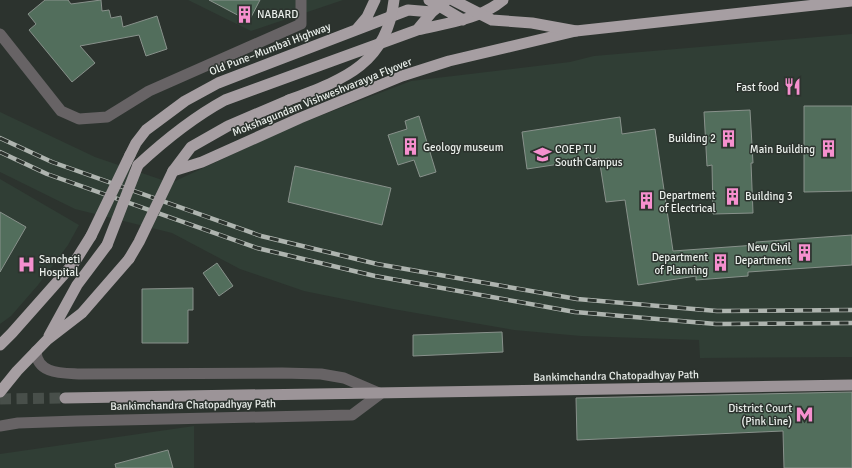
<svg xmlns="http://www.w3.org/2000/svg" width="852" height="468" viewBox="0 0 852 468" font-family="Signika,sans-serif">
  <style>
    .built { fill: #303e35 }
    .building { fill: #526e5c; stroke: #88918b }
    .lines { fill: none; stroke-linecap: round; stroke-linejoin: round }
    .primary-tunnel { stroke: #484f4a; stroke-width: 11; stroke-dasharray: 11 5.5; stroke-linecap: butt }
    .minor { stroke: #676365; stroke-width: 11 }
    .primary { stroke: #9c9498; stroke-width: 11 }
    .trunk { stroke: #a69ea2; stroke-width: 11 }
    .rail-casing { stroke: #aeb4af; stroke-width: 4.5 }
    .rail { stroke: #2c332e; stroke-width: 3; stroke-dasharray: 9; stroke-linecap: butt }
    .trunk-bridge { stroke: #a69ea2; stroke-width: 11 }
    .labels { text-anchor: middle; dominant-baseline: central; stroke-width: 3; stroke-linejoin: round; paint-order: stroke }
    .poi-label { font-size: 11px; fill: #eaefeb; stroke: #2c332e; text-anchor: start }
    .street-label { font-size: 11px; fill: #eaefeb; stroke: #2c332e }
  </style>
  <rect width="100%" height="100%" fill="#2c332e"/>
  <!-- built -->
  <path class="built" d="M 188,0 L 343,0 L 251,31 Z
    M 852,34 L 852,357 L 700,358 L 699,340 L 581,336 L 514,330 L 393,309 L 304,291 L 240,269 L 172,233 L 75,209 L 0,172 L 0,112 L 95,157 L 171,183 L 291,127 L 411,81 L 570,62 L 594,56 Z
    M 0,179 L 79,225 L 68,245 L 38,285 L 11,316 L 0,324 Z
    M 194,426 L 194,468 L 0,468 L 0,454 Z"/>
  <!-- building -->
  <path class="building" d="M 45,0 L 68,0 L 71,4 L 101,0 L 102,11 L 109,10 L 111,18 L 121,16 L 123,27 L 157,16 L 167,49 L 146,56 L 139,35 L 80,46 L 95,63 L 72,82 L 29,30 L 36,24 L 28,14 Z
    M 209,0 L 260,0 L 249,21 Z
    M 804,106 L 852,106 L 852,191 L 804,192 Z
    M 750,110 L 753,163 L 751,163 L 753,213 L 713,214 L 712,165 L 707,166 L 704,112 Z
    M 419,116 L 436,172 L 420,177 L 414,160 L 398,165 L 388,135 L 407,129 L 405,121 Z
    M 620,117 L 622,134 L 655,129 L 673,251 L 756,245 L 756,242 L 852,235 L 852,265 L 748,272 L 748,276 L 696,280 L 696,276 L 638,285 L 625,200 L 606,202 L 599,158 L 527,169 L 522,132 Z
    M 295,166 L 391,188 L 382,225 L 288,202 Z
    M 0,212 L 26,227 L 0,272 Z
    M 217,263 L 233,286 L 219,296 L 203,273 Z
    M 193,288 L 193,310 L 188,310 L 188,343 L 142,343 L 142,289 Z
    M 502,332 L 503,352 L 413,356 L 413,335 Z
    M 852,392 L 852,468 L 784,468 L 783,431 L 577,440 L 576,398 Z
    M 168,450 L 173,468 L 116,468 L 115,464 Z"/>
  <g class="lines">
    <!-- primary-tunnel -->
    <path class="primary-tunnel" d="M 0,399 L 65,398"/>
    <!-- minor -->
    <path class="minor" d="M 0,34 L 61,111 L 79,119 L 107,117 L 149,91 L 301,24 L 301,0
      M 36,351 C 37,374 61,373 79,374 L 282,373 L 321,374 L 344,378 L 379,393
      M 0,426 L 18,423 L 77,421 L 352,415 L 380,394"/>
    <!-- primary -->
    <path class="primary" d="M 65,398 L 852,385"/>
    <!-- trunk -->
    <path class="trunk" d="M 429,0 L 463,20
      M 356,30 L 367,17 L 375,0
      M 417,30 C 446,23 479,20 503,0
      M 130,155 L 136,143 L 146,130 L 185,101 L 218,83 L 408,10 L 432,12 L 447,0
      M 138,165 C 165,140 192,118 225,100 L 417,30 L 432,12
      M 173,171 L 202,162 L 300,118 L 402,76 L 449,61 L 576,31 L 852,1
      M 173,171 L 191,147 L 228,126 L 289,100
      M 49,336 L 77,285 L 107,245
      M 0,345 L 12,333 L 74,263 L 91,236
      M 0,392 L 17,371 L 47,340 L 82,313 L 129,259"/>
    <defs>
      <path id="rail" d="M 0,138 L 52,162 L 261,236 L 377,264 L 577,299 L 717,311 L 852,310
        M 0,152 L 47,174 L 257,248 L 375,276 L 575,312 L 716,324 L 852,323"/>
    </defs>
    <!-- rail casing -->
    <use href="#rail" class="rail-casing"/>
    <!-- rail -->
    <use href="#rail" class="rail"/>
    <!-- trunk-bridge -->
    <path class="trunk-bridge" d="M 453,0 L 492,20 L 532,23 L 576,31
      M 289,100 C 342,80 387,65 394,0
      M 91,236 L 130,155
      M 107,245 L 138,165
      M 129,259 L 139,242 L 173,171"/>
  </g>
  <!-- icons -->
  <defs>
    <symbol id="building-bare" viewBox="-9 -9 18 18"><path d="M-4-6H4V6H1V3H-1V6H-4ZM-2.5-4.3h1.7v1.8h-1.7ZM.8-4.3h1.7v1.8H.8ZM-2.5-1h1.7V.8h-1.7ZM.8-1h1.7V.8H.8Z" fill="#f690cf" stroke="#2c332e" stroke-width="2.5" paint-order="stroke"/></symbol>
    <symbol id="restaurant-bare" viewBox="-9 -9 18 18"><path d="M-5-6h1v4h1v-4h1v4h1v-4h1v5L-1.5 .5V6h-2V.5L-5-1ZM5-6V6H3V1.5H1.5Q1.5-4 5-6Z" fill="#f690cf" stroke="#2c332e" stroke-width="2.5" paint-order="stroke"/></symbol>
    <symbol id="university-bare" viewBox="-9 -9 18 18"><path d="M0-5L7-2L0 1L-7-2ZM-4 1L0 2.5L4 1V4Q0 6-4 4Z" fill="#f690cf" stroke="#2c332e" stroke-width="2.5" paint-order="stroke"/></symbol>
    <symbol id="hospital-bare" viewBox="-9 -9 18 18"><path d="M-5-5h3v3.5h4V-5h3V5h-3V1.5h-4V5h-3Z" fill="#f690cf" stroke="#2c332e" stroke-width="2.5" paint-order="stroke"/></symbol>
    <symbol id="metro-bare" viewBox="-9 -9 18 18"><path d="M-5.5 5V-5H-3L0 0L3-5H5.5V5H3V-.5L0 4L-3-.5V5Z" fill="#f690cf" stroke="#2c332e" stroke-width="2.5" paint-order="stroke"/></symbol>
  </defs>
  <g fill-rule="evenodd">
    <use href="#building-bare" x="232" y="2" width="25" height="25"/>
    <use href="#restaurant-bare" x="780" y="74" width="25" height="25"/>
    <use href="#building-bare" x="716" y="126" width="25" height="25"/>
    <use href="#building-bare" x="398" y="134" width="25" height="25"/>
    <use href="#building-bare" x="816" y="136" width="25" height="25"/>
    <use href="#university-bare" x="530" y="142" width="25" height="25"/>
    <use href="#building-bare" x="720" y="184" width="25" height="25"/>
    <use href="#building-bare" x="634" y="188" width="25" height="25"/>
    <use href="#building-bare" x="792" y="240" width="25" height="25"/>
    <use href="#building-bare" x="708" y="250" width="25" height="25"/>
    <use href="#hospital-bare" x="14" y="252" width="25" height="25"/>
    <use href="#metro-bare" x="792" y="402" width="25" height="25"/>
  </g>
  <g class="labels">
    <!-- poi labels -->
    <g class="poi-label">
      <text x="257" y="14">NABARD</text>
      <text x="779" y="87" text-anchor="end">Fast food</text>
      <text x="716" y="138" text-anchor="end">Building 2</text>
      <text x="423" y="147">Geology museum</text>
      <text x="555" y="149">COEP TU<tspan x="555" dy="13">South Campus</tspan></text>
      <text x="815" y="149" text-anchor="end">Main Building</text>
      <text x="659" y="195">Department<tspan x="659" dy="13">of Electrical</tspan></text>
      <text x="745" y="196">Building 3</text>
      <text x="791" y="247" text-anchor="end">New Civil<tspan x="791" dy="13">Department</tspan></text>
      <text x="708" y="257" text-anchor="end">Department<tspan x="708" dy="13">of Planning</tspan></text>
      <text x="39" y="259">Sancheti<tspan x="39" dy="13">Hospital</tspan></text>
      <text x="792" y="408" text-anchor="end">District Court<tspan x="792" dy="13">(Pink Line)</tspan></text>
    </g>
    <!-- street labels -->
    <g class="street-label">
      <text transform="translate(270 49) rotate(-21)">Old Pune–Mumbai Highway</text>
      <text transform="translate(322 97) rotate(-22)">Mokshagundam Vishweshvarayya Flyover</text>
      <text transform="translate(616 376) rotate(-1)">Bankimchandra Chatopadhyay Path</text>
      <text transform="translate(193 405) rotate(-1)">Bankimchandra Chatopadhyay Path</text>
    </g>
  </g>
</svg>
